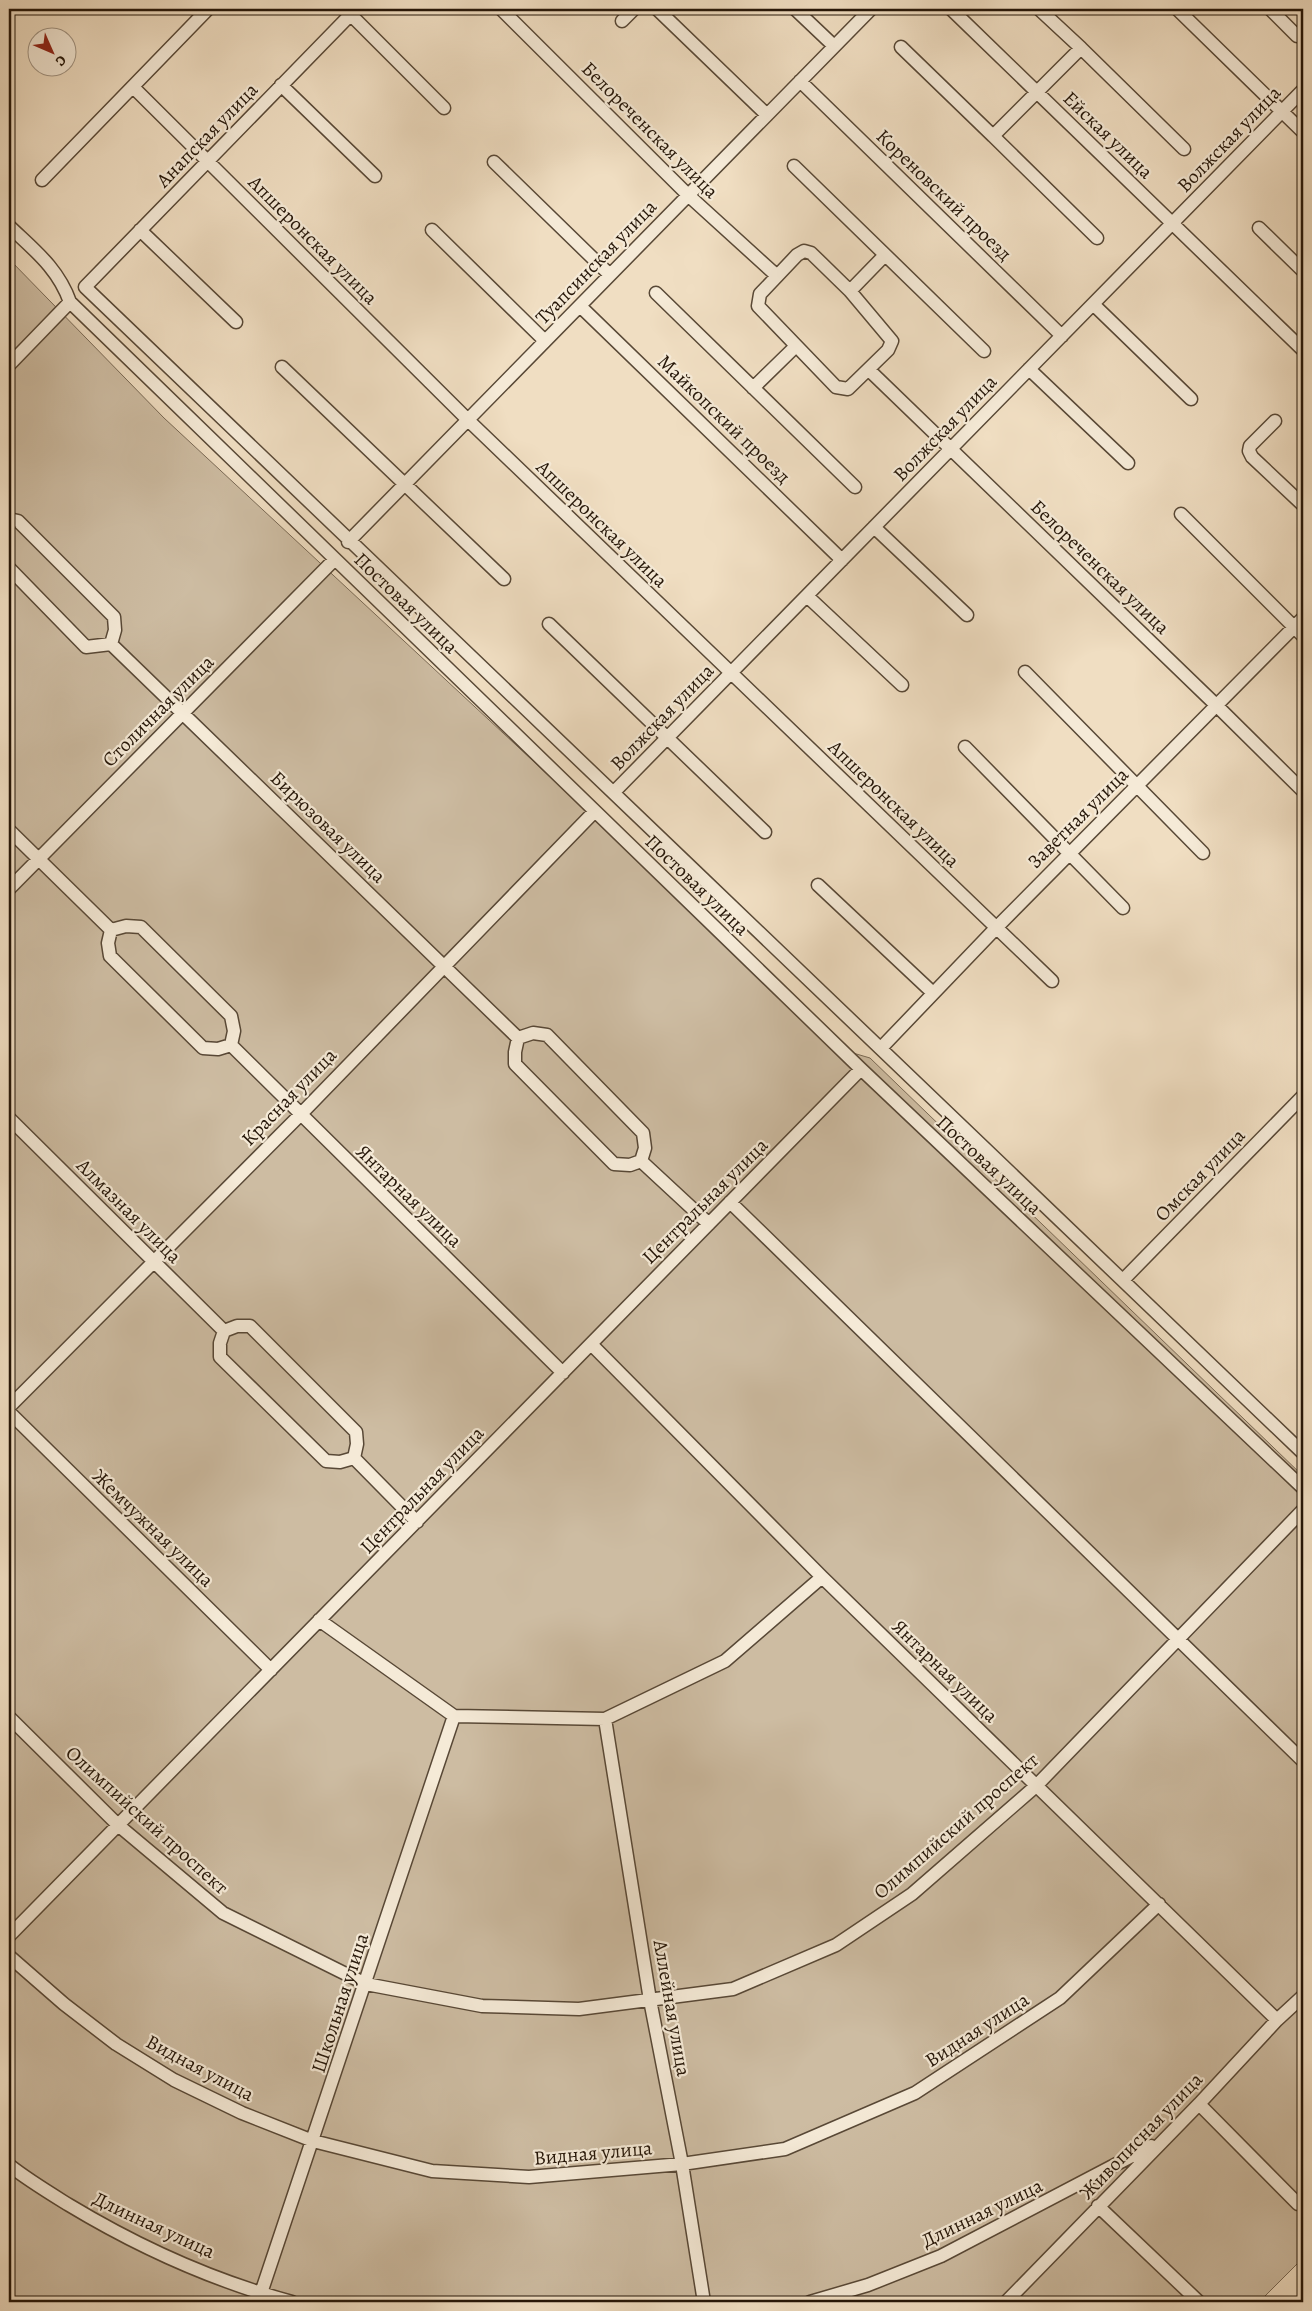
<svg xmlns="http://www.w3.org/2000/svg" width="1312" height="2311" viewBox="0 0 1312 2311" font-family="Alegreya,serif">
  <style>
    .green { fill: #cdbca2; stroke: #796955 }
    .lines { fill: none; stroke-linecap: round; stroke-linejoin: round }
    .street-casing { stroke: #584836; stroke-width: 15 }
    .street { stroke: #f5ead7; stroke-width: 12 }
    .labels { text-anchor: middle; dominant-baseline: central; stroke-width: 4.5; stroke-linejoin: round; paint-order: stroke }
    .street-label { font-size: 20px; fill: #251608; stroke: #f5ead7 }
  </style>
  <rect width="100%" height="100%" fill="#f0dec2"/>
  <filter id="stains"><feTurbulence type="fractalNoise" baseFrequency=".004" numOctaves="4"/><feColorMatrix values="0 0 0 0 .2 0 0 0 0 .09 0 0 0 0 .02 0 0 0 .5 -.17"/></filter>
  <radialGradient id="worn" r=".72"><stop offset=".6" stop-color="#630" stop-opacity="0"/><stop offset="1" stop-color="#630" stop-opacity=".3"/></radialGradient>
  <!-- green -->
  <path class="green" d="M 9,259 L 164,418 L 531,759 L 836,1048 L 870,1058 L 1303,1476 L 1303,2258 L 1259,2302 L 9,2302 Z"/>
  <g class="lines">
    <defs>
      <path id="street" d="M 356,9 L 85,287 C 488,678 900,1062 1303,1453
        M 501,9 L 688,195 L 776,275
        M 657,9 L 767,115
        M 795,9 L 834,46
        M 951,9 L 1303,350
        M 1039,9 L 1081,48 L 993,136 L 1097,238
        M 1177,9 L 1303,132
        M 1270,9 L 1297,36
        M 350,14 L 444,108
        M 622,21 L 634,9
        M 901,47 L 993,136
        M 1081,48 L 1184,149
        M 800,81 L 1062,336
        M 281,85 L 375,176
        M 133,87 L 468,420 L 1052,981
        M 494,162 L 610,275
        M 794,166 L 984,351
        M 42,180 L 208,9
        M 9,226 C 34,250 58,268 70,302 L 861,1069 L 1303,1488
        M 1259,228 L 1303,271
        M 140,230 L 236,322
        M 432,230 L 545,341
        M 804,251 L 811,253 L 850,291 L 892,341 L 888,350 L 848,389 L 836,387 L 758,306 L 760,294 L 797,255 Z
        M 850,291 L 884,256
        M 656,293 L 855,487
        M 1093,304 L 1191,399
        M 580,306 L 842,560
        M 9,365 L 70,302
        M 282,367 L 504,579
        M 1029,369 L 1128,463
        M 869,370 L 1216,705 L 1303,791
        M 753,388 L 796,346
        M 1275,421 L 1250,446 L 1249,451 L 1252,457 L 1303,505
        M 1181,514 L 1303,636
        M 9,519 L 18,521 L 114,617 L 115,630 L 111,644
        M 874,527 L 967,615
        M 348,542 L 871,9
        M 9,568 L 86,647 L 111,644 L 518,1038 L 533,1033 L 547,1035 L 643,1133 L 645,1148 L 641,1161 L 709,1224
        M 807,596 L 902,685
        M 549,624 L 765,832
        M 1025,672 L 1203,853
        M 965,747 L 1123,908
        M 614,792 L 1303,90
        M 9,830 L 111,930 L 126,926 L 141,927 L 231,1016 L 234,1031 L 231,1045 L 563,1373
        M 818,885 L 933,993
        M 9,889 L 335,559
        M 111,930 L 108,943 L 110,956 L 203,1048 L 218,1049 L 231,1045
        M 518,1038 L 515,1052 L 515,1064 L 614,1164 L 630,1165 L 641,1161
        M 882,1047 L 996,928 L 1303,618
        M 9,1118 L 224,1331 L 220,1343 L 220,1357 L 326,1461 L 340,1462 L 354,1458 L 417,1522
        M 730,1202 L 1303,1761
        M 1124,1279 L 1303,1096
        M 224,1331 L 237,1326 L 250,1326 L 356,1432 L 357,1444 L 354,1458
        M 591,1344 L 822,1577 L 1277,2020
        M 9,1407 L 300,1115 L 594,812
        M 9,1412 L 271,1670
        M 319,1620 L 454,1716 L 605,1719 L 725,1661 L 822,1577
        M 9,1717 L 118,1825 L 223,1913 L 366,1984 L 482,2006 L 579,2009 L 733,1989 L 836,1945 L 912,1894 L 1036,1786 L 1303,1510
        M 605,1719 L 650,2000 L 682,2164 L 704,2302
        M 9,1936 L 861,1069
        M 9,1956 L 64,2004 L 116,2044 L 174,2080 L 242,2113 L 313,2141 L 432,2171 L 529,2177 L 682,2164 L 785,2149 L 915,2093 L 1060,1998 L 1159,1904
        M 1199,2104 L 1298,2204
        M 9,2165 C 28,2180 48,2192 69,2205 C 137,2246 214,2281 292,2302
        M 1098,2206 L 1199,2302
        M 258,2302 L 454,1716
        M 810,2302 L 868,2285 L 941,2256 L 1151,2146
        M 1006,2302 L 1199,2104 L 1277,2020 L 1303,1996"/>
    </defs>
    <!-- street casing -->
    <use href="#street" class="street-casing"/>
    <!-- street -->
    <use href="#street" class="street"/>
  </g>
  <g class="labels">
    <!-- street labels -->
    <g class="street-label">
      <text transform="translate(650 130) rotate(45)">Белореченская улица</text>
      <text transform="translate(207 135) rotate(-46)">Анапская улица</text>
      <text transform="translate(1108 135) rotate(44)">Ейская улица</text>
      <text transform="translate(1229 139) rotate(-46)">Волжская улица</text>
      <text transform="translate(944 195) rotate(44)">Кореновский проезд</text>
      <text transform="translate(313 240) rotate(45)">Апшеронская улица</text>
      <text transform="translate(596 262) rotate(-46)">Туапсинская улица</text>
      <text transform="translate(724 419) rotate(44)">Майкопский проезд</text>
      <text transform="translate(945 428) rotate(-46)">Волжская улица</text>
      <text transform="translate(602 524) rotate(44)">Апшеронская улица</text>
      <text transform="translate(1100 567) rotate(44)">Белореченская улица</text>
      <text transform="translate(406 603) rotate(44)">Постовая улица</text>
      <text transform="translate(158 711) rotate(-45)">Столичная улица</text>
      <text transform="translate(662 717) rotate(-46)">Волжская улица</text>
      <text transform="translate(894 804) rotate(44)">Апшеронская улица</text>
      <text transform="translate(1078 818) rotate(-45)">Заветная улица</text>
      <text transform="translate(328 827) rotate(44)">Бирюзовая улица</text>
      <text transform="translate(697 885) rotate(44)">Постовая улица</text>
      <text transform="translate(289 1097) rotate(-46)">Красная улица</text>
      <text transform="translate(989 1165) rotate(43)">Постовая улица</text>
      <text transform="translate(1200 1175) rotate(-46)">Омская улица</text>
      <text transform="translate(409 1196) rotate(44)">Янтарная улица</text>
      <text transform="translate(705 1201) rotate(-45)">Центральная улица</text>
      <text transform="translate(129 1211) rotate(45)">Алмазная улица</text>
      <text transform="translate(422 1490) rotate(-46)">Центральная улица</text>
      <text transform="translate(153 1528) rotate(44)">Жемчужная улица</text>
      <text transform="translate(945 1671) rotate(44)">Янтарная улица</text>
      <text transform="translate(147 1820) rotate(42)">Олимпийский проспект</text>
      <text transform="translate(956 1826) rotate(-41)">Олимпийский проспект</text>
      <text transform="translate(340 2003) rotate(-72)">Школьная улица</text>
      <text transform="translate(672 2008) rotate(80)">Аллейная улица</text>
      <text transform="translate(977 2030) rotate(-33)">Видная улица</text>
      <text transform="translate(200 2068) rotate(28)">Видная улица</text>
      <text transform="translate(1141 2136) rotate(-46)">Живописная улица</text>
      <text transform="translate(593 2153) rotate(-5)">Видная улица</text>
      <text transform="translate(982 2213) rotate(-26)">Длинная улица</text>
      <text transform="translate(154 2225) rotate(25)">Длинная улица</text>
    </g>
  </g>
  <!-- margin -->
  <rect width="1312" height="2311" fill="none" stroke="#f0dec2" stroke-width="30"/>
  <rect x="10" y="10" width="1292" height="2291" fill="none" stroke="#251608" stroke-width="2.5"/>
  <rect x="15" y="15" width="1282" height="2281" fill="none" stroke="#251608"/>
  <!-- north arrow -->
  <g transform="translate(52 52) rotate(135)"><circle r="24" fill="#f5ead7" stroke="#a29584"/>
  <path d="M0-4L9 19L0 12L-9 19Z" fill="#8f2418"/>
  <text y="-8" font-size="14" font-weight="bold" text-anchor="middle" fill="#251608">С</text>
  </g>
  <rect width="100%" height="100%" filter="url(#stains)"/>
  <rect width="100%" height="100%" fill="url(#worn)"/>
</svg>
